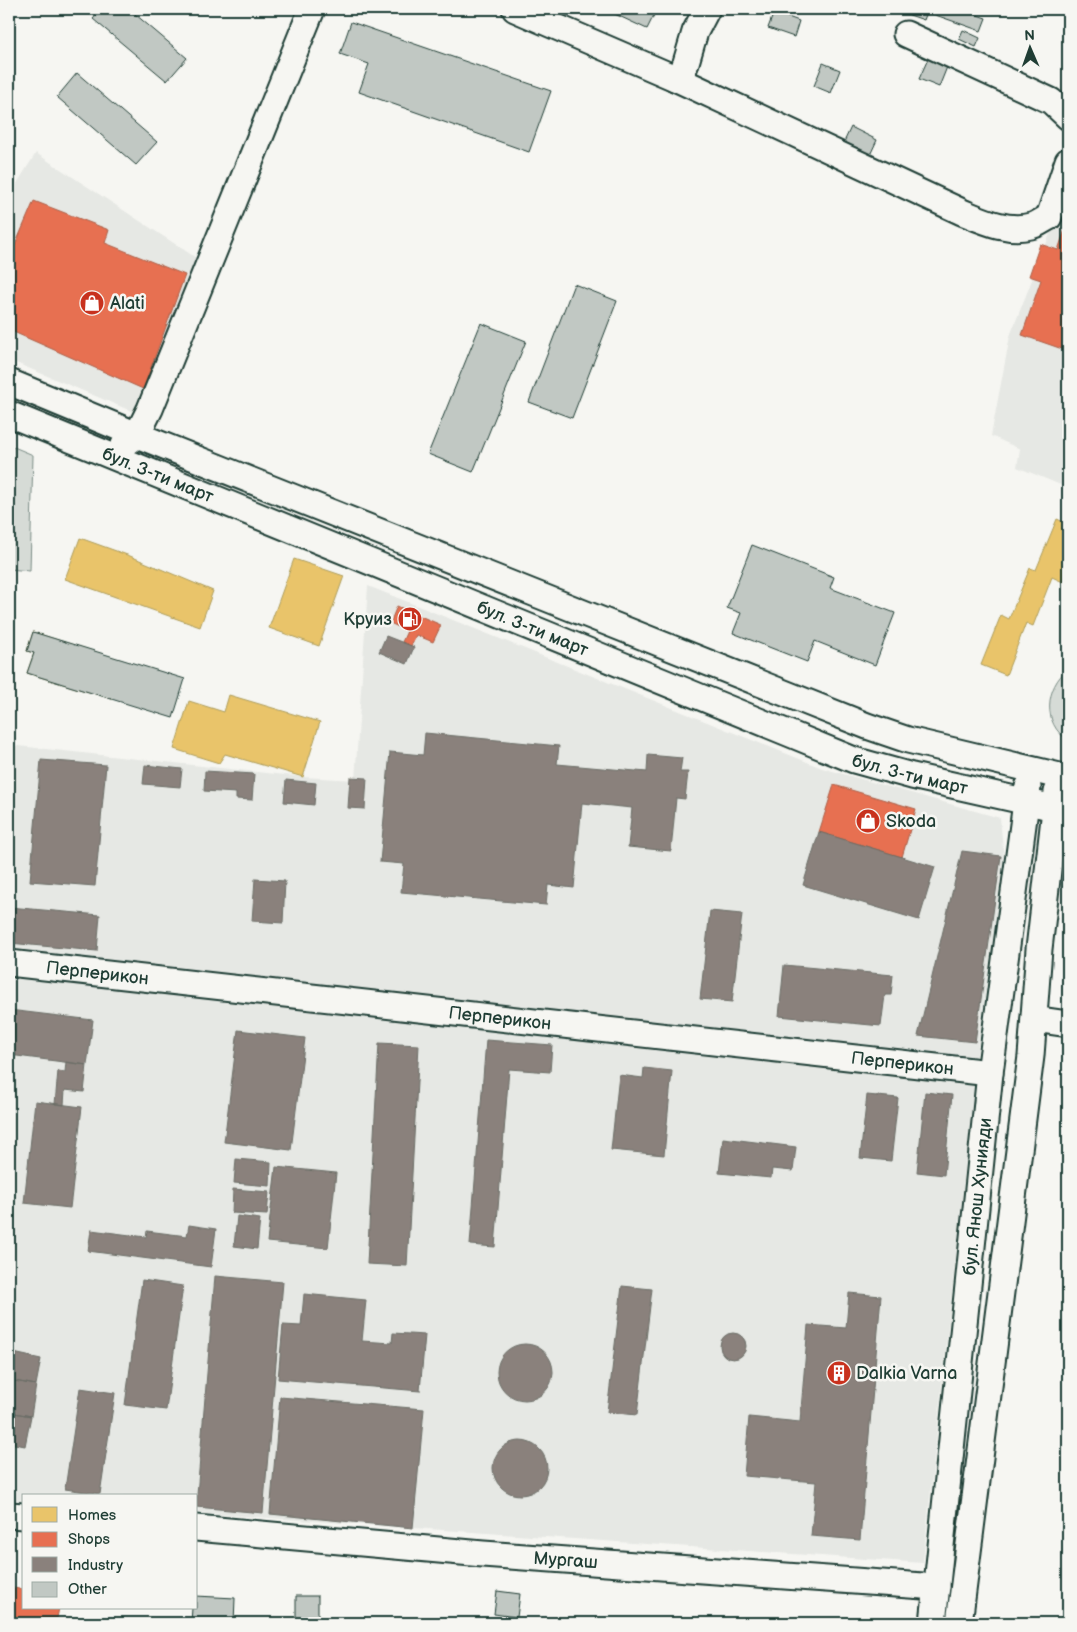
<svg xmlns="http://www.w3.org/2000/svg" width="1077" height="1632" viewBox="0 0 1077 1632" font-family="'Balsamiq Sans',sans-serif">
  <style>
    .built { fill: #e6e8e4 }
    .green { fill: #d6dbd6; stroke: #7a8c85 }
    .homes { fill: #e9c46a; stroke: #ac9c5a }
    .shops { fill: #e76f51; stroke: #ab6048 }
    .industry { fill: #8a817c; stroke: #6a6d66 }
    .building { fill: #c1c8c3; stroke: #1f3d34 }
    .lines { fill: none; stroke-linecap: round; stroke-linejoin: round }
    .minor-casing { stroke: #1f3d34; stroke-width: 29 }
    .minor { stroke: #f6f6f2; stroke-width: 25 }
    .labels { text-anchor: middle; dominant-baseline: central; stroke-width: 5; stroke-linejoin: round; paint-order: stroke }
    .poi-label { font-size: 18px; fill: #1f3d34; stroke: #f6f6f2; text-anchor: start }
    .street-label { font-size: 18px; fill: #1f3d34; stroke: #f6f6f2 }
  </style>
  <rect width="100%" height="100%" fill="#f6f6f2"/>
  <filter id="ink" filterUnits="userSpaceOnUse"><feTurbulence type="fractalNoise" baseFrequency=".02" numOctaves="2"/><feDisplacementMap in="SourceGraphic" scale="10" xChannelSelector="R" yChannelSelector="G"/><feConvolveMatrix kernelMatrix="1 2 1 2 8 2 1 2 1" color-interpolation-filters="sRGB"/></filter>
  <g filter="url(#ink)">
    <!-- built -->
    <path class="built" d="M 36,153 L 198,259 L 136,413 L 9,360 L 9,196 Z
      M 1068,188 L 1068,488 L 1017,467 L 1020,449 L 991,436 L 1010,336 Z
      M 368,586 L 822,768 L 1000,818 L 1004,858 L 979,1041 L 923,1563 L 196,1513 L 196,1496 L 24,1496 L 24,1501 L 9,1500 L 9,745 L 303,777 L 355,780 Z"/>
    <!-- green -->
    <path class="green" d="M 9,445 L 33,455 L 30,571 L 9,569 Z
      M 1068,669 L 1068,740 C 1042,724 1045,687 1068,669 Z"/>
    <!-- homes -->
    <path class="homes" d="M 1057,519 L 1068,524 L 1068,569 L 1063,582 L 1052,577 L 1033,626 L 1026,623 L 1006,675 L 981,665 L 1001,615 L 1009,619 L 1030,568 L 1036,570 Z
      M 80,538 L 130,556 L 213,591 L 200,627 L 65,579 Z
      M 294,559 L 344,576 L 319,646 L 269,628 Z
      M 33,632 L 124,661 L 112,699 L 27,673 L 34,653 L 27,651 Z
      M 229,695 L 320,722 L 303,777 L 225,754 L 219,763 L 174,749 L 189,701 L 224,712 Z"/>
    <!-- shops -->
    <path class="shops" d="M 34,201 L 109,230 L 105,243 L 185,275 L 143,389 L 9,330 L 9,259 Z
      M 1068,221 L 1068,351 L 1022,335 L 1041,280 L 1029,276 L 1040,244 L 1058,250 Z
      M 397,606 L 441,625 L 433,642 L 416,635 L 411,646 L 402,642 L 407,631 L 390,623 Z
      M 834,785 L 916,809 L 902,857 L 819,832 Z
      M 9,1587 L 24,1590 L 24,1608 L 59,1608 L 56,1623 L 9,1623 Z"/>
    <!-- industry -->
    <path class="industry" d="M 386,636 L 414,647 L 407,664 L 379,652 Z
      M 425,733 L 559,746 L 557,764 L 647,772 L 648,755 L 682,758 L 680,772 L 688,772 L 685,799 L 676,798 L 671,851 L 628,847 L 632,808 L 582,803 L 574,888 L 548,885 L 546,905 L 401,892 L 404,864 L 380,862 L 390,752 L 423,755 Z
      M 41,760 L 106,765 L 95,886 L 30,881 Z
      M 145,765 L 182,769 L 180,787 L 143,784 Z
      M 205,771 L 254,774 L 252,800 L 236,799 L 236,793 L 204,791 Z
      M 350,777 L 367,778 L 365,809 L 348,808 Z
      M 286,780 L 316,783 L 314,805 L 284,802 Z
      M 819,832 L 935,867 L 919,920 L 803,885 Z
      M 962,851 L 1001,856 L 975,1042 L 918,1036 Z
      M 255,879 L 285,881 L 283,923 L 252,921 Z
      M 9,907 L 100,915 L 97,951 L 9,943 Z
      M 710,911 L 742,914 L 732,1002 L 700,999 Z
      M 784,965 L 893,975 L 891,995 L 885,995 L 881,1026 L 779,1016 Z
      M 9,1010 L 93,1020 L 87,1065 L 9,1055 Z
      M 238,1030 L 305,1038 L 291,1150 L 224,1142 Z
      M 486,1040 L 552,1045 L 550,1072 L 509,1069 L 495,1247 L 470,1245 Z
      M 379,1043 L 419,1045 L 407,1266 L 367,1264 Z
      M 9,1055 L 15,1056 L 14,1067 L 9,1067 Z
      M 66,1062 L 87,1065 L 84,1092 L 65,1090 L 64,1105 L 55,1104 L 58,1071 L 65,1072 Z
      M 644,1068 L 672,1071 L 664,1155 L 611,1150 L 619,1075 L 643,1078 Z
      M 925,1092 L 952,1095 L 944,1175 L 917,1172 Z
      M 867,1095 L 898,1098 L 891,1161 L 860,1158 Z
      M 35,1101 L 82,1107 L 70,1208 L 24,1203 Z
      M 723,1138 L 796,1147 L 793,1171 L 772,1169 L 771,1178 L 719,1173 Z
      M 236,1159 L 271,1162 L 270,1186 L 234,1183 Z
      M 276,1167 L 336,1173 L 328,1248 L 267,1242 Z
      M 233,1189 L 269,1192 L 267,1215 L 232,1213 Z
      M 237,1216 L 260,1219 L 257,1249 L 234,1246 Z
      M 189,1225 L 216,1229 L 211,1267 L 88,1251 L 91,1230 L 146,1237 L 147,1231 L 187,1236 Z
      M 215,1276 L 283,1282 L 263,1513 L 196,1507 Z
      M 142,1280 L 183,1286 L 166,1410 L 125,1405 Z
      M 622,1286 L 652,1289 L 637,1415 L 607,1412 Z
      M 849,1293 L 881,1296 L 860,1540 L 811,1536 L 816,1482 L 744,1476 L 749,1417 L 800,1422 L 808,1325 L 846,1328 Z
      M 304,1294 L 366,1300 L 362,1341 L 392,1343 L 393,1333 L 425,1335 L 420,1391 L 278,1379 L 283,1325 L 301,1326 Z
      M720 1346a13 13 0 1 1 26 0a13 13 0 1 1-26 0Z
      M497 1372a28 28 0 1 1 56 0a28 28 0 1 1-56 0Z
      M 9,1352 L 41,1359 L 36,1385 L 9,1380 Z
      M 9,1380 L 36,1385 L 31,1416 L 9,1412 Z
      M 80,1388 L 115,1393 L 100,1494 L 65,1489 Z
      M 280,1397 L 424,1409 L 413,1528 L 270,1514 Z
      M 9,1412 L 31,1416 L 25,1446 L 9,1443 Z
      M493 1468a27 27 0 1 1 54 0a27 27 0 1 1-54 0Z"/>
    <!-- building -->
    <path class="building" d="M 102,9 L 129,9 L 187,58 L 167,81 L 93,19 Z
      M 604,9 L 657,9 L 647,29 Z
      M 899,9 L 960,9 L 986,18 L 981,31 L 927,12 L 924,20 L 898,11 Z
      M 774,12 L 799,21 L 794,37 L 768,28 Z
      M 351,22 L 551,91 L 529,152 L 359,92 L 369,64 L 340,54 Z
      M 963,30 L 980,38 L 976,47 L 959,39 Z
      M 928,59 L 947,67 L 939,87 L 919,79 Z
      M 823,63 L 840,70 L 831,93 L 814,86 Z
      M 77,73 L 157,142 L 136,165 L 57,97 Z
      M 851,127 L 877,140 L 870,155 L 844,142 Z
      M 574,284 L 617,301 L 572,418 L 529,402 Z
      M 481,323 L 526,341 L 473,472 L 428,454 Z
      M 752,545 L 834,577 L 830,588 L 895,613 L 875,665 L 815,641 L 807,662 L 733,633 L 741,613 L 727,608 Z
      M 9,616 L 14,616 L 13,638 L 9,638 Z
      M 33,632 L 185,679 L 173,718 L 27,673 L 34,653 L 27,651 Z
      M 497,1591 L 520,1594 L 517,1617 L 494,1614 Z
      M 196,1596 L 235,1598 L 234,1623 L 191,1623 L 192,1608 L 196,1608 Z
      M 296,1596 L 318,1596 L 318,1623 L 296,1623 Z
      M 676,1618 L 765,1623 L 676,1623 Z"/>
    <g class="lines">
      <defs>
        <g id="minor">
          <path d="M 515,9 L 675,78 L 962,212 C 984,221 1007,232 1031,226 C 1037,225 1043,220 1049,217 L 1068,161"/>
          <path d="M 906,34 L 1051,101 L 1068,117"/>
          <path d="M 675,78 L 685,66 L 695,32 L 707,9"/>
          <path d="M 9,382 L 137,435 L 867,726 L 908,740 L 1068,778"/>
          <path id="s1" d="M 9,414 L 854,760 L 912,776 L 1068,811"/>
          <path d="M 124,445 L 137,435 L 150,409 L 312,9"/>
          <path id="s2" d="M 9,963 L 990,1073"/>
          <path d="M 1034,1019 L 1068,1024"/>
          <path d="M 9,1515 L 24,1516"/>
          <path id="s3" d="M 196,1528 L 483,1554 L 937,1587"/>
          <path id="s4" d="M 933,1623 L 990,1073 L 1028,787"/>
          <path d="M 959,1623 L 1031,1056 L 1039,949 L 1057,792"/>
        </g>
      </defs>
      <!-- minor casing -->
      <use href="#minor" class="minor-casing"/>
      <!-- minor -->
      <use href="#minor" class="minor"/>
    </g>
  </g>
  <!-- icons -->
  <defs>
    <symbol id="shop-disc" viewBox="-11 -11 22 22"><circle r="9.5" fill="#c8321e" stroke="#f6f6f2"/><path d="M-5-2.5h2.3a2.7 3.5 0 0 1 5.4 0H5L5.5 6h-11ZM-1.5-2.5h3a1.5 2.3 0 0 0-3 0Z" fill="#fff"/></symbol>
    <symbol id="fuel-disc" viewBox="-11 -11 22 22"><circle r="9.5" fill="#c8321e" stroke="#f6f6f2"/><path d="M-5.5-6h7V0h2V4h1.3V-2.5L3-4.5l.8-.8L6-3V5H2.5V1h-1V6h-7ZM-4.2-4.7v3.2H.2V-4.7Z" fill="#fff"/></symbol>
    <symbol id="building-disc" viewBox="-11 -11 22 22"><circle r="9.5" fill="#c8321e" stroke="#f6f6f2"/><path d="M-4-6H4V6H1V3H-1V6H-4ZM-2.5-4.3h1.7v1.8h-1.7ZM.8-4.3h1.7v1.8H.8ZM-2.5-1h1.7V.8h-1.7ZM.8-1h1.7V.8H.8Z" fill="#fff"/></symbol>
  </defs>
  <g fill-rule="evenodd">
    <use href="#shop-disc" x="78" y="289" width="28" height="28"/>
    <use href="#fuel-disc" x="396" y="605" width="28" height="28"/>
    <use href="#shop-disc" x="854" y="807" width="28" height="28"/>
    <use href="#building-disc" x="825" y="1359" width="28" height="28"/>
  </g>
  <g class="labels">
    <!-- poi labels -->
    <g class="poi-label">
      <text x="110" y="303">Alati</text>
      <text x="392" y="619" text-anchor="end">Круиз</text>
      <text x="886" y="821">Skoda</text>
      <text x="856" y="1373">Dalkia Varna</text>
    </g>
    <!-- street labels -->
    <g class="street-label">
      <text stroke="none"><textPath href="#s1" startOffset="161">бул. 3-ти март</textPath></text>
      <text stroke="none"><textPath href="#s1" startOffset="566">бул. 3-ти март</textPath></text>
      <text stroke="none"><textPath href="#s1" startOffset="971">бул. 3-ти март</textPath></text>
      <text stroke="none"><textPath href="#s2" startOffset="89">Перперикон</textPath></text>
      <text stroke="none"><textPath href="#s2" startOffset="494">Перперикон</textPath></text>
      <text stroke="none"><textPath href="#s2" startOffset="899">Перперикон</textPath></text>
      <text stroke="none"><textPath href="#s4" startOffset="429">бул. Янош Хунияди</textPath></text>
      <text stroke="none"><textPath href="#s3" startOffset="371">Мургаш</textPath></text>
    </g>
  </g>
  <!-- margin -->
  <rect width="1077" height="1632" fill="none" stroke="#f6f6f2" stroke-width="30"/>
  <rect x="15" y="15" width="1047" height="1602" fill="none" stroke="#1f3d34" stroke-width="2" filter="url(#ink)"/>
  <!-- legend -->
  <rect x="22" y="1494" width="175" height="115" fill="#f6f6f2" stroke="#a0aca6"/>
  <rect x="32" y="1507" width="25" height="15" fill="#e9c46a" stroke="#a0aca6"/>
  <text x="68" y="1520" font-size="15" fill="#1f3d34">Homes</text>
  <rect x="32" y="1532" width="25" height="15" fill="#e76f51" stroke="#a0aca6"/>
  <text x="68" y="1544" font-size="15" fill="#1f3d34">Shops</text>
  <rect x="32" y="1557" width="25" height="15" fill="#8a817c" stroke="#a0aca6"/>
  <text x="68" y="1570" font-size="15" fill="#1f3d34">Industry</text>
  <rect x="32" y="1582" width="25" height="15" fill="#c1c8c3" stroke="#a0aca6"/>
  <text x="68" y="1594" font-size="15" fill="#1f3d34">Other</text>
  <!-- north arrow -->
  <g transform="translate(1030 48) rotate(358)" stroke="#f6f6f2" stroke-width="4" paint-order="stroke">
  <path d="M0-4L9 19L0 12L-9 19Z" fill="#1f3d34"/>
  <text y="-8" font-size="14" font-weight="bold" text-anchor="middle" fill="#1f3d34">N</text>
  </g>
</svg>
